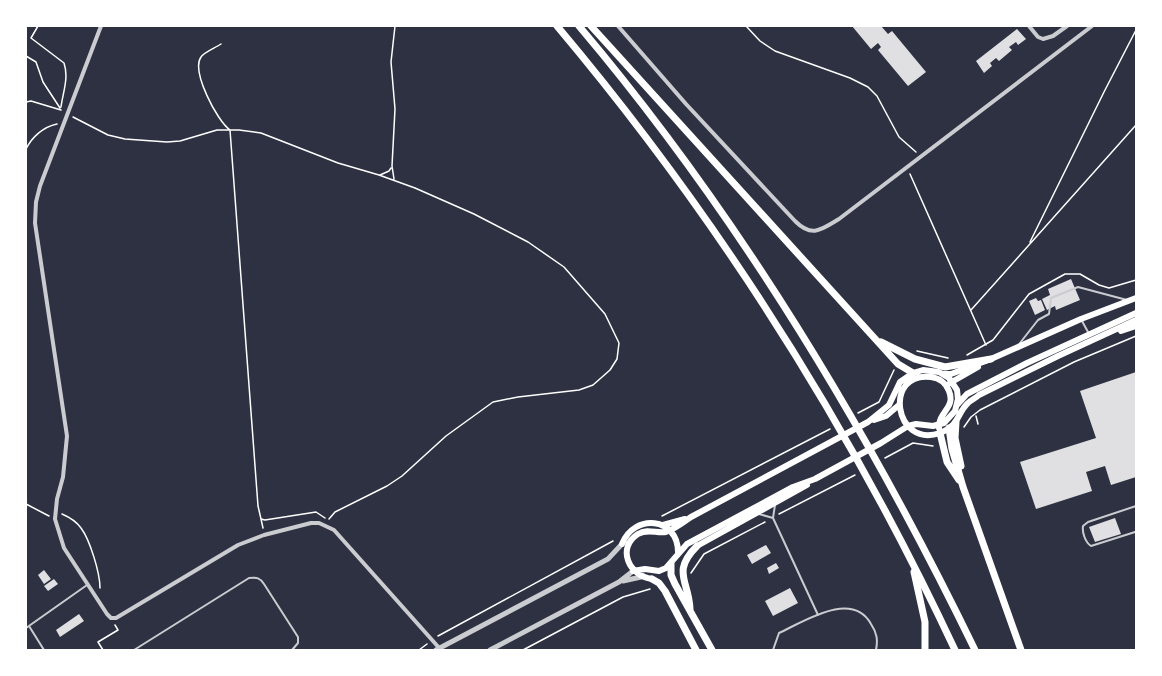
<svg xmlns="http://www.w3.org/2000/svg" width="1162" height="676" viewBox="0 0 1162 676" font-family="Georgia,serif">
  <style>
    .building { fill: #e0e0e3 }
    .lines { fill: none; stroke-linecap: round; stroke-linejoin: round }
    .path { stroke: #fff; stroke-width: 1.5 }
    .service { stroke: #caccd0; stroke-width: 2 }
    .minor { stroke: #caccd0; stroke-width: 4 }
    .tertiary { stroke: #caccd0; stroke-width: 5 }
    .primary { stroke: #fff; stroke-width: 6 }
    .trunk { stroke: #fff; stroke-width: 7 }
  </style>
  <rect width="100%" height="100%" fill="#2d3142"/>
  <!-- building -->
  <path class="building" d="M 852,26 L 881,26 L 888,34 L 892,31 L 926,72 L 908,86 L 878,50 L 881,47 L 878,43 L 871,49 Z
    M 1017,29 L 1026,39 L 1018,45 L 1016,42 L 1009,47 L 1012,50 L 999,61 L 996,58 L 990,63 L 992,66 L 984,73 L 976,61 Z
    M 1071,279 L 1080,300 L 1056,310 L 1055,306 L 1047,310 L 1042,299 L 1050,295 L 1048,289 Z
    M 1036,298 L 1038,301 L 1041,300 L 1045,310 L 1035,315 L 1029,301 Z
    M 1136,372 L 1136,477 L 1111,485 L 1105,466 L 1086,472 L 1092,491 L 1036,509 L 1020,462 L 1096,438 L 1080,391 Z
    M 1115,518 L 1121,534 L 1095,542 L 1089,527 Z
    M 766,545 L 771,553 L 752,564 L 747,555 Z
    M 776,563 L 779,568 L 769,574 L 767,568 Z
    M 44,570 L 51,579 L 44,584 L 38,575 Z
    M 54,579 L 58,584 L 48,591 L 44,586 Z
    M 790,588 L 798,603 L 773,616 L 765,601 Z
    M 79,614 L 84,621 L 60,637 L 56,630 Z"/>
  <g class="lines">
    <!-- path -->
    <path class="path" d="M 38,26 L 31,38 L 64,63 C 69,78 63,92 61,107
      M 746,26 L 760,41 L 775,51 L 850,78 L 868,87 L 877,96 L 899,137 L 916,152
      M 221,44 C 215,48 204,52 201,57 C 191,71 217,121 230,130 L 258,506 L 261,519 L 265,520 L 316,512 L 325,518
      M 26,56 L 36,62 L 43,82 L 60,108
      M 26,102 L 31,101 L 61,110
      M 73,117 L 108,135 L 125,139 L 167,142 L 180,141 L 217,130 L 239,130 L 261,133 L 338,163 L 379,175 L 415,188 L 474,214 L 528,242 L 564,267 L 605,314 L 619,343 L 617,359 L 610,370 L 593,385 L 579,390 L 518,397 L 493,402 L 446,436 L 402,476 L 387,486 L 335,512 L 329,519
      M 26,149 C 32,137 43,127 57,124
      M 910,174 L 986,345
      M 380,175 L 389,171 L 391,168
      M 394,179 L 392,166 L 395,109 L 391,62 L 395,26
      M 1030,242 L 1104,92 L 1136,30
      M 971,310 L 1136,125
      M 917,351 L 948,358
      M 967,355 L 993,340 L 1029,294 L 1065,274 L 1080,274 L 1099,285 L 1109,288 L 1136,280
      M 858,413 L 879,402 L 894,370
      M 976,416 L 978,424
      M 964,427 L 971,417 L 980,410 L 1074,362 L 1136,336
      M 885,458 L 913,443 L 933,446
      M 26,504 L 49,516
      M 62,514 C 69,517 76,521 81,528 C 90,540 100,573 100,588
      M 779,514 L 855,475
      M 662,516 L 830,429
      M 261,519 L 263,528
      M 691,573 L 704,554 L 765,522
      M 438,636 L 613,541
      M 103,650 L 98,642 L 118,630 L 115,625
      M 419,650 L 427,644
      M 523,650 L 623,597 L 650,589"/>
    <!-- service -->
    <path class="service" d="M 1082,321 L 1088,332
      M 1020,343 L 1038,320 L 1049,314 L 1051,298 L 1078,287 L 1127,300
      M 775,505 L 773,518 L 818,615
      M 759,514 L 773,518
      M 1135,532 L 1091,546 C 1085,542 1082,532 1083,526 L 1088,522 L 1136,506
      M 29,626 L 44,650
      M 26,628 L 87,585
      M 134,650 L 249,578 C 257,577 260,578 264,584 L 298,637 L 298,643 L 292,650
      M 773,650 L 779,633 C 805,621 852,590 871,624 C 877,633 878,640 876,650"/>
    <!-- minor -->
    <path class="minor" d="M 101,26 L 40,186 L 36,202 L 35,223 L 67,436 L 63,477 L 57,499 L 55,519 L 64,548 L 107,614 L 111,618 L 116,618 L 238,545 L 264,535 L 311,523 L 319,523 L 334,530 L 441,650
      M 618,26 L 686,104 L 795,221 C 812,238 821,230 839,219 L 1092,26
      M 1029,26 L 1038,37 L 1043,39 L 1053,36 L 1067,26"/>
    <!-- tertiary -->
    <path class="tertiary" d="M 623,581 L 641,577
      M 436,650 L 608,559 L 622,544
      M 490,650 L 619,582 L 633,571"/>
    <!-- primary -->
    <path class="primary" d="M 1121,331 L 1136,326
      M 943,374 L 951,374 L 991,359 L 1081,319 L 1136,298
      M 950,383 L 978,367
      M 957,405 L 967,394 L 1027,363 L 1136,313
      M 874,420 L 886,416 L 899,405
      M 939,428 C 938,412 956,408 949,391 C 946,383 939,378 931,377 C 883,371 894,449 940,433 C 960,425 957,413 968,403 C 971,400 976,398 979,395 L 1058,356 L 1136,320
      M 663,525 L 685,519
      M 622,544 C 634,513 678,517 678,552
      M 697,546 L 807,485
      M 633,571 L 645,569 L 659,571 L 666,568 L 687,544 L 793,487 L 815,479 L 881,443 L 908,426 L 916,424 L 933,426 L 944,423 L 955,411 L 958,399 L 957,390 L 949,378 L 939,372 L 923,370 L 913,373 L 900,382 L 889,405 L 868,422 L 691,517 C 684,522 675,529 666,532 C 657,534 648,528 638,534 C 616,548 629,576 652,579"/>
    <!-- trunk -->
    <path class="trunk" d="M 557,26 C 716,215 850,426 955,650
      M 579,26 C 739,215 867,428 975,650
      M 591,26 L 898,364 L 913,373
      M 881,342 L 915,359 L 945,367 L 991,359
      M 956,422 L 955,438 L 961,466
      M 949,428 L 952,449 L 963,487 L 1021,650
      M 940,433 L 947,462 L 959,480
      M 671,564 L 671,575 L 675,584 L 712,650
      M 914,572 L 925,622 L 925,650
      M 652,579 L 659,583 L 665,591 L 696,650
      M 690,609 C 689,581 671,572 697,546"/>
  </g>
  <!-- border -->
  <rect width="1162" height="676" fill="none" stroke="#ffffff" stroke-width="54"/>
</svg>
